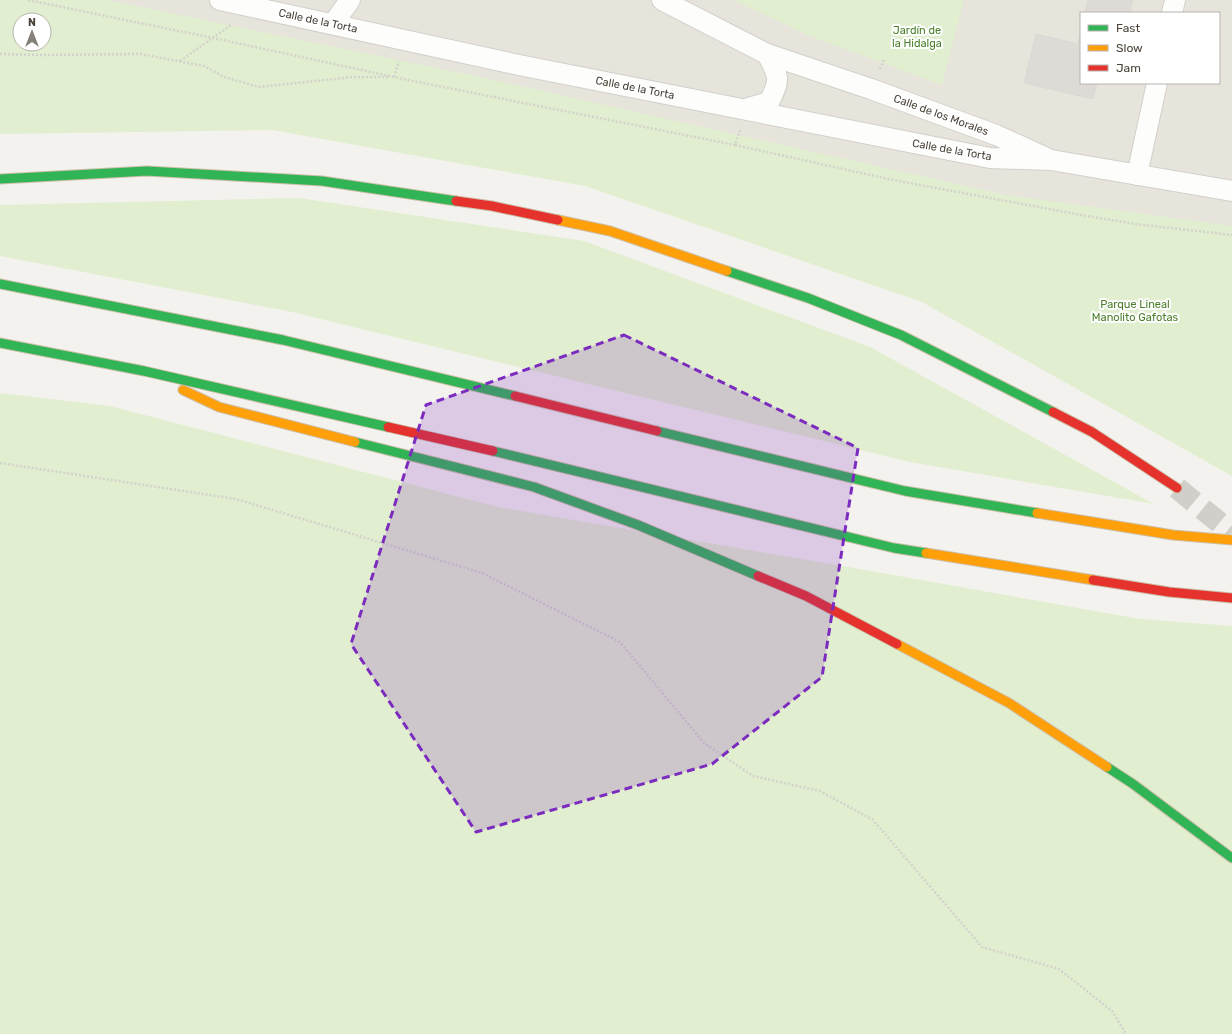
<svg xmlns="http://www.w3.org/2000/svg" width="1232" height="1034" viewBox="0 0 1232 1034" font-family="Rubik,sans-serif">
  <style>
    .residential { fill: #e7e4dc; fill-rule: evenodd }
    .green { fill: #e1eecf; fill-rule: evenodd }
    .building { fill: #dedbd6; stroke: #dcd9d4 }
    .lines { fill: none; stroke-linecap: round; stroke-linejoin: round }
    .highway-tunnel { stroke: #d2cfca; stroke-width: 22; stroke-dasharray: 22 11; stroke-linecap: butt }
    .street-casing { stroke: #d2d0cb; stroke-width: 22 }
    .fast-casing { stroke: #ccbfa9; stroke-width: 11 }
    .slow-casing { stroke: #ccbfa9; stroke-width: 11 }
    .jam-casing { stroke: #ccbfa9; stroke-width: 11 }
    .path { stroke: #d3d2cc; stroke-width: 2.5; stroke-dasharray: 2 2; stroke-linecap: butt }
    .street { stroke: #fdfdfc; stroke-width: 20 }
    .fast { stroke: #30b455; stroke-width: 9 }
    .slow { stroke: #ff9f0a; stroke-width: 9 }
    .jam { stroke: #e5322d; stroke-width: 9 }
    .marked { fill: #7b2cbf; fill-opacity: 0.2; stroke: #7b2cbf; stroke-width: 3; stroke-dasharray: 8 5; stroke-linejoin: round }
    .labels { text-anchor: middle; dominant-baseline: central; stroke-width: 4; stroke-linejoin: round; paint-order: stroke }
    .street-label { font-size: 11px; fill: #4b4439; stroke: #fff }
    .park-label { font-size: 11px; fill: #4a7f2a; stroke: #fff }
  </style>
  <rect width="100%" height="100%" fill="#f4f2ee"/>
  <!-- residential -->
  <path class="residential" d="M 82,0 L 1232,0 L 1232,236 L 1132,228 ZM 1081,13 L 1219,13 L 1219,83 L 1081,83 Z"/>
  <!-- green -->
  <path class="green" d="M 0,0 L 107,0 L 485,78 L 1006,195 L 1232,226 L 1232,476 L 922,302 L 585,186 L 272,130 L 0,134 ZM 20,20 L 44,20 L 44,44 L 20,44 Z
    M 733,0 L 964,0 L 942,85 L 810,36 Z
    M 299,198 L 584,241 L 870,347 L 1154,504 L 910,462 L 292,312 L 0,256 L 0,205 Z
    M 0,393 L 110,406 L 498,507 L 854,568 L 1140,619 L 1232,626 L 1232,1034 L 0,1034 Z"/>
  <!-- building -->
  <path class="building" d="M 1088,0 L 1133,0 L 1130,13 L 1085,13 Z
    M 1081,30 L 1081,83 L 1097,83 L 1093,99 L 1024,83 L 1036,34 L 1078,44 Z"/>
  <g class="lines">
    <!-- highway-tunnel -->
    <path class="highway-tunnel" d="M 1177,488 L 1232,533"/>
    <defs>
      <path id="street" d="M 220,0 L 519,65 L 990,158 L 1051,160
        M 662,0 L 767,54 L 871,89 L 996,135 L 1051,160 L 1232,191
        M 1172,13 L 1175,0
        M 333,24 L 350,0
        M 745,109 L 769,102 C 781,80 779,76 767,54
        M 1137,175 L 1157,83"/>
      <path id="fast" d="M 0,179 L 147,171 L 322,181 L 456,201
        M 727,271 L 808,298 L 901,335 L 1053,412
        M 0,284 L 283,340 L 515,396
        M 0,343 L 144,371 L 388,427
        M 657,431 L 905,491 L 1037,513
        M 355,442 L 534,487 L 638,525 L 758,576
        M 493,451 L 894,548 L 926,553
        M 1107,767 L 1133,784 L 1232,858"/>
      <path id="slow" d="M 558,220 L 610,231 L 727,271
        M 183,390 L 219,407 L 355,442
        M 1037,513 L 1173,535 L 1232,540
        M 926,553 L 1093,580
        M 897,644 L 1009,703 L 1107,767"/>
      <path id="jam" d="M 456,201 L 492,206 L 558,220
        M 515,396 L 657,431
        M 1053,412 L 1092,432 L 1177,488
        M 388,427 L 493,451
        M 758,576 L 806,596 L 897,644
        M 1093,580 L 1169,592 L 1232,598"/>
    </defs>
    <!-- street casing -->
    <use href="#street" class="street-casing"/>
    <!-- fast casing -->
    <use href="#fast" class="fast-casing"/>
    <!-- slow casing -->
    <use href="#slow" class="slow-casing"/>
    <!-- jam casing -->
    <use href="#jam" class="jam-casing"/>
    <!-- path -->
    <path class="path" d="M 28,0 L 213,38 L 408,80 L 735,145
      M 0,54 L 41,55 L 140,54 L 204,66 L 224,77 L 259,87 L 353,77 L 389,77
      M 180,61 L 231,25
      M 880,69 L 884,60
      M 394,77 L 399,61
      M 740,130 L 735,145 L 893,180 L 1087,216 L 1135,224 L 1232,235
      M 0,463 L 236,499 L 482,573 L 620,642 L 704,743 L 753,776 L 820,791 L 873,820 L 982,947 L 1059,969 L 1112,1011 L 1126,1034"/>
    <!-- street -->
    <use href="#street" class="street"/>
    <!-- fast -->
    <use href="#fast" class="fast"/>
    <!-- slow -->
    <use href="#slow" class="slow"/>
    <!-- jam -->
    <use href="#jam" class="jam"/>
  </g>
  <!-- marked area -->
  <path class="marked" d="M 624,335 L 858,448 L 822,677 L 712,764 L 476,832 L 351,644 L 426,405 Z"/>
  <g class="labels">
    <!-- street labels -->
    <g class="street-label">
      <text transform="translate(318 21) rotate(12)">Calle de la Torta</text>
      <text transform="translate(635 88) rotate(11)">Calle de la Torta</text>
      <text transform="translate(941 115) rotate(20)">Calle de los Morales</text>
      <text transform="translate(952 150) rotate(10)">Calle de la Torta</text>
    </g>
    <!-- park labels -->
    <g class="park-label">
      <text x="917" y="30">Jardín de<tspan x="917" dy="13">la Hidalga</tspan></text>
      <text x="1135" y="304">Parque Lineal<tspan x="1135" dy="13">Manolito Gafotas</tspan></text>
    </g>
  </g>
  <!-- legend -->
  <rect x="1080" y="12" width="140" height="72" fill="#ffffff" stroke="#b7b4b0"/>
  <rect x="1088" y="25" width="20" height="6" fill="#30b455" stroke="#b7b4b0"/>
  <text x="1116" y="32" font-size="12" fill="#4b4439">Fast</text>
  <rect x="1088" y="45" width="20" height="6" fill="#ff9f0a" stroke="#b7b4b0"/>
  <text x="1116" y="52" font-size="12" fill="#4b4439">Slow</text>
  <rect x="1088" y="65" width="20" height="6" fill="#e5322d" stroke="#b7b4b0"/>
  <text x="1116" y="72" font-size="12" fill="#4b4439">Jam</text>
  <!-- north arrow -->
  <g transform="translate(32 32)"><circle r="19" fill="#ffffff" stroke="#b7b4b0"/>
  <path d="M0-3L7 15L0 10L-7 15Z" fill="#868178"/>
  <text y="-6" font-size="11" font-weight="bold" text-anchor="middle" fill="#4b4439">N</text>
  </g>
</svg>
